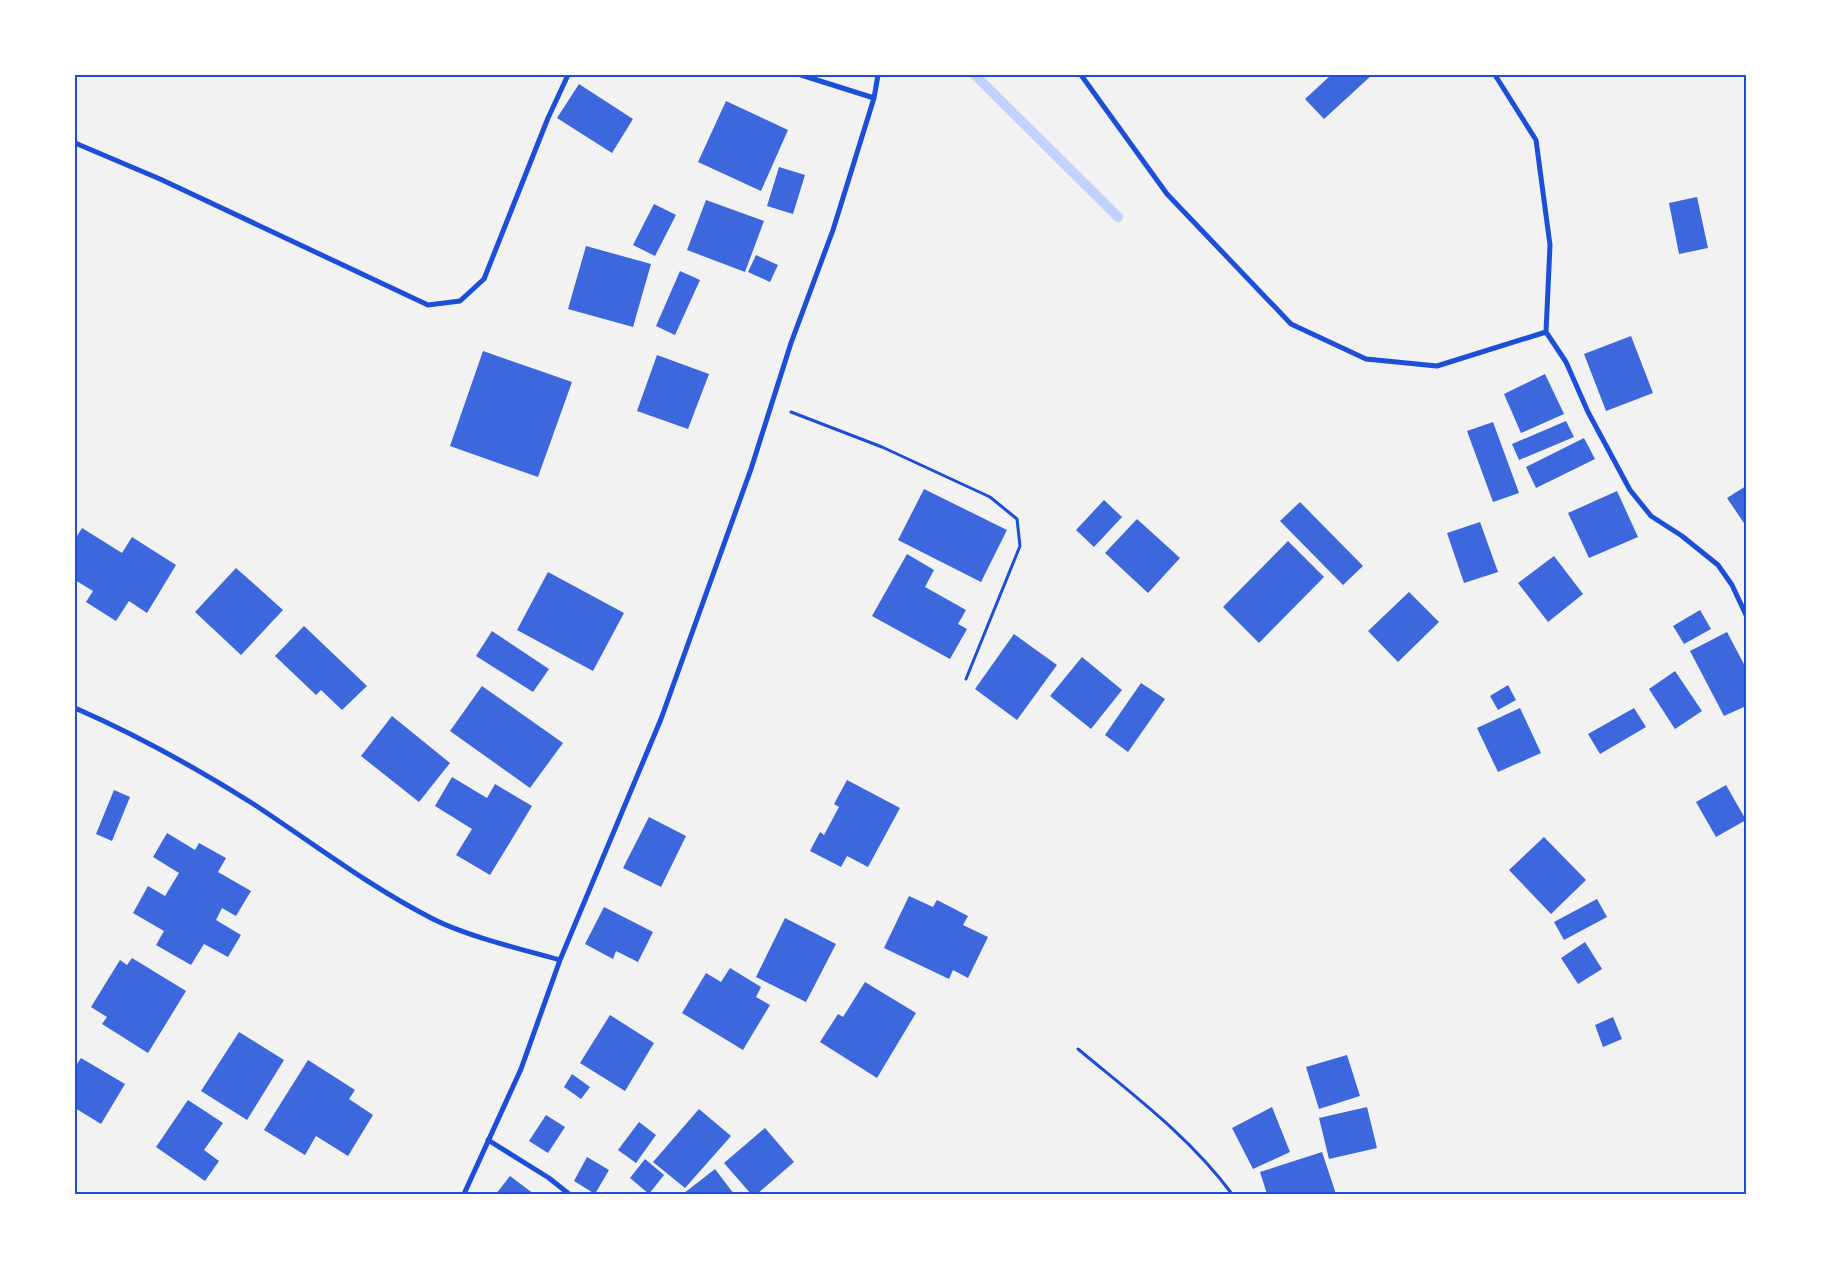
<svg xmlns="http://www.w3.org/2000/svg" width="1821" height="1269" viewBox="0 0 1821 1269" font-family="'Exo 2',sans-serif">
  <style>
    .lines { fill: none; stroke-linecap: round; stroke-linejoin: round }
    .stream { stroke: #bfd3fe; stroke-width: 10 }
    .building { fill: #3d67dc }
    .path { stroke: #1d4ed8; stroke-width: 3 }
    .minor { stroke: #1d4ed8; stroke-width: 5 }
    .neatline { fill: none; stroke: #1d4ed8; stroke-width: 2 }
  </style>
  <rect width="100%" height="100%" fill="#f2f2f2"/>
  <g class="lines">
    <!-- stream -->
    <path class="stream" d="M 975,75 L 1118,217"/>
  </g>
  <!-- building -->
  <path class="building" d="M 1331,75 L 1372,75 L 1324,119 L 1305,99 Z
    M 579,84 L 633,119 L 612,153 L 557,118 Z
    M 726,101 L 788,130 L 761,191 L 698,162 Z
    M 779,167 L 805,175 L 793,214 L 767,206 Z
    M 1697,197 L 1708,248 L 1679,254 L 1669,203 Z
    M 706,200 L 764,221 L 745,272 L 687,250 Z
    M 654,204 L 676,215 L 655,256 L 633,245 Z
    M 586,246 L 651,264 L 633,327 L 568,309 Z
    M 756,255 L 778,265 L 770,282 L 748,272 Z
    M 680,271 L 700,280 L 675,335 L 656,326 Z
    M 1631,336 L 1653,393 L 1606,411 L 1584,354 Z
    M 483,351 L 572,382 L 538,477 L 450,446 Z
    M 657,355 L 709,374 L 688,429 L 637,411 Z
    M 1545,374 L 1564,414 L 1521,433 L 1504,394 Z
    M 1566,421 L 1574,437 L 1519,460 L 1512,444 Z
    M 1493,422 L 1519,493 L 1493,502 L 1467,431 Z
    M 1584,438 L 1595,459 L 1536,488 L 1526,467 Z
    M 1746,486 L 1746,526 L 1727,498 Z
    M 924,489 L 1007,530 L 981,582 L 898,540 Z
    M 1617,491 L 1638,537 L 1589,558 L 1568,513 Z
    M 1104,500 L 1122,517 L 1094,547 L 1076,530 Z
    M 1300,502 L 1363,566 L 1343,585 L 1280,521 Z
    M 1137,519 L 1180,558 L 1148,593 L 1105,553 Z
    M 1480,522 L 1498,572 L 1464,583 L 1447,533 Z
    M 82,528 L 122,553 L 132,537 L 176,565 L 147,613 L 129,601 L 116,621 L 86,602 L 93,591 L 75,580 L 75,539 Z
    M 1288,541 L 1324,577 L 1259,643 L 1223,607 Z
    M 907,554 L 934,570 L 925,587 L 966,610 L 958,624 L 967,629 L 950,659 L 872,616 Z
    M 1554,556 L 1583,594 L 1548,622 L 1518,583 Z
    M 236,568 L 283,610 L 241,655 L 195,612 Z
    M 548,572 L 624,613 L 593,671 L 517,630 Z
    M 1409,592 L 1439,622 L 1398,662 L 1368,631 Z
    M 1700,610 L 1711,629 L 1684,644 L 1673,626 Z
    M 304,626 L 367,686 L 342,710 L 321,690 L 316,695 L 275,656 Z
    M 492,631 L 549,669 L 533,692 L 476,656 Z
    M 1727,632 L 1746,668 L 1746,706 L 1724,716 L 1690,651 Z
    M 1014,634 L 1057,665 L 1017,720 L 975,689 Z
    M 1082,657 L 1122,690 L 1091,729 L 1050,696 Z
    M 1675,671 L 1702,711 L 1675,729 L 1649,689 Z
    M 1141,683 L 1165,699 L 1128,752 L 1105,735 Z
    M 1508,685 L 1516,700 L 1498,710 L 1490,696 Z
    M 482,686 L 563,743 L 530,788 L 450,731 Z
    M 1520,708 L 1541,753 L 1498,772 L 1477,728 Z
    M 1634,708 L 1646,727 L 1600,754 L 1588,734 Z
    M 392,716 L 450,763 L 419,802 L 361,756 Z
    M 452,777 L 487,798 L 495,784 L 532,806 L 490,875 L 456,855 L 472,829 L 435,806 Z
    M 847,780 L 900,808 L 868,867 L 847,856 L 841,867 L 810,851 L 820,832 L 824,835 L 839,807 L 834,804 Z
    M 1726,785 L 1746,820 L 1716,837 L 1696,802 Z
    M 114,790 L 130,797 L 112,841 L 96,834 Z
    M 649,817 L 686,836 L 661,887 L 623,868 Z
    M 167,833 L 195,850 L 199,843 L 226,858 L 218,872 L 251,891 L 236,916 L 222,908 L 216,920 L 241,935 L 228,957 L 204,944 L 191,965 L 156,945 L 164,931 L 133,913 L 148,886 L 165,896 L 179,873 L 153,857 Z
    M 1544,837 L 1586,880 L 1551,914 L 1509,870 Z
    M 909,896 L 933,907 L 937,900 L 968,916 L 963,925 L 988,937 L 968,978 L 953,970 L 949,979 L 884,948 Z
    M 1597,899 L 1607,917 L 1564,940 L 1554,922 Z
    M 604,907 L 653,932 L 638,962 L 616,951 L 613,959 L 585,944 Z
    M 785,918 L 836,944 L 806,1002 L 756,977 Z
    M 1585,942 L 1602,969 L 1578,984 L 1561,958 Z
    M 132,958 L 186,991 L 148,1053 L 102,1024 L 107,1017 L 91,1007 L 120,960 L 127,965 Z
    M 730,968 L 761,987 L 756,997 L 770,1005 L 743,1050 L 682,1013 L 706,973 L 721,982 Z
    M 865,982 L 916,1013 L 877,1078 L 820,1042 L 838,1014 L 843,1017 Z
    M 610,1015 L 654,1043 L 625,1091 L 580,1063 Z
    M 1613,1017 L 1622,1039 L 1603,1047 L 1595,1025 Z
    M 239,1032 L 284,1060 L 247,1120 L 201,1091 Z
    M 1347,1055 L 1360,1096 L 1319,1109 L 1306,1067 Z
    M 81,1058 L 125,1084 L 101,1124 L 75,1108 L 75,1067 Z
    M 308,1060 L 355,1090 L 349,1099 L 373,1115 L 348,1156 L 316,1136 L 305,1155 L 264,1130 Z
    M 572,1074 L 590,1087 L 581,1099 L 564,1087 Z
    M 188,1100 L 223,1123 L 204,1150 L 219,1161 L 205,1181 L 156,1147 Z
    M 1272,1107 L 1290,1152 L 1253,1169 L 1232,1128 Z
    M 1367,1107 L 1377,1148 L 1329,1159 L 1319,1118 Z
    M 699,1109 L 731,1136 L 685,1188 L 653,1162 Z
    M 546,1115 L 565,1127 L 548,1153 L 529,1141 Z
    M 639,1122 L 656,1135 L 636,1163 L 618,1150 Z
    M 765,1128 L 794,1162 L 757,1194 L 751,1194 L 724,1163 Z
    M 1322,1152 L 1336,1194 L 1267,1194 L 1260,1172 Z
    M 587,1157 L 609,1170 L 595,1194 L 574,1181 Z
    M 645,1159 L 664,1175 L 649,1194 L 630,1178 Z
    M 715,1169 L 734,1194 L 683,1194 Z
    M 510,1176 L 534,1194 L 496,1194 Z"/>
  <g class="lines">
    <!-- path -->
    <path class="path" d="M 791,412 L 882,447 L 990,497 L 1017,519 L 1020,546 L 966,679
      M 1078,1049 C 1132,1094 1190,1137 1232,1194"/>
    <!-- minor -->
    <path class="minor" d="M 801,75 L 874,98
      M 1081,75 L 1167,194 L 1291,324 L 1366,359 L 1437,366 L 1546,332
      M 1495,75 L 1536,140 L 1550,245 L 1546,332 L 1566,362 L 1588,412 L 1630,490 L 1651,516 L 1682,536 L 1718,565 L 1732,585 L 1746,615
      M 75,143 L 160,179 L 428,305 L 460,301 L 484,279 L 548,118 L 568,75
      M 75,708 C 137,735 198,769 255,805 C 314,844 370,887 433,919 C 469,937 521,949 560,960
      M 488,1140 L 549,1178 L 569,1194
      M 464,1194 L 521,1069 L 560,960 L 661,719 L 751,469 L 791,343 L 833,230 L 874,98 L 878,75"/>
  </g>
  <!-- border -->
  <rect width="1821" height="1269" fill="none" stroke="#ffffff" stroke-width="152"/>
  <rect x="76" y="76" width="1669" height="1117" class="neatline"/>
</svg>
